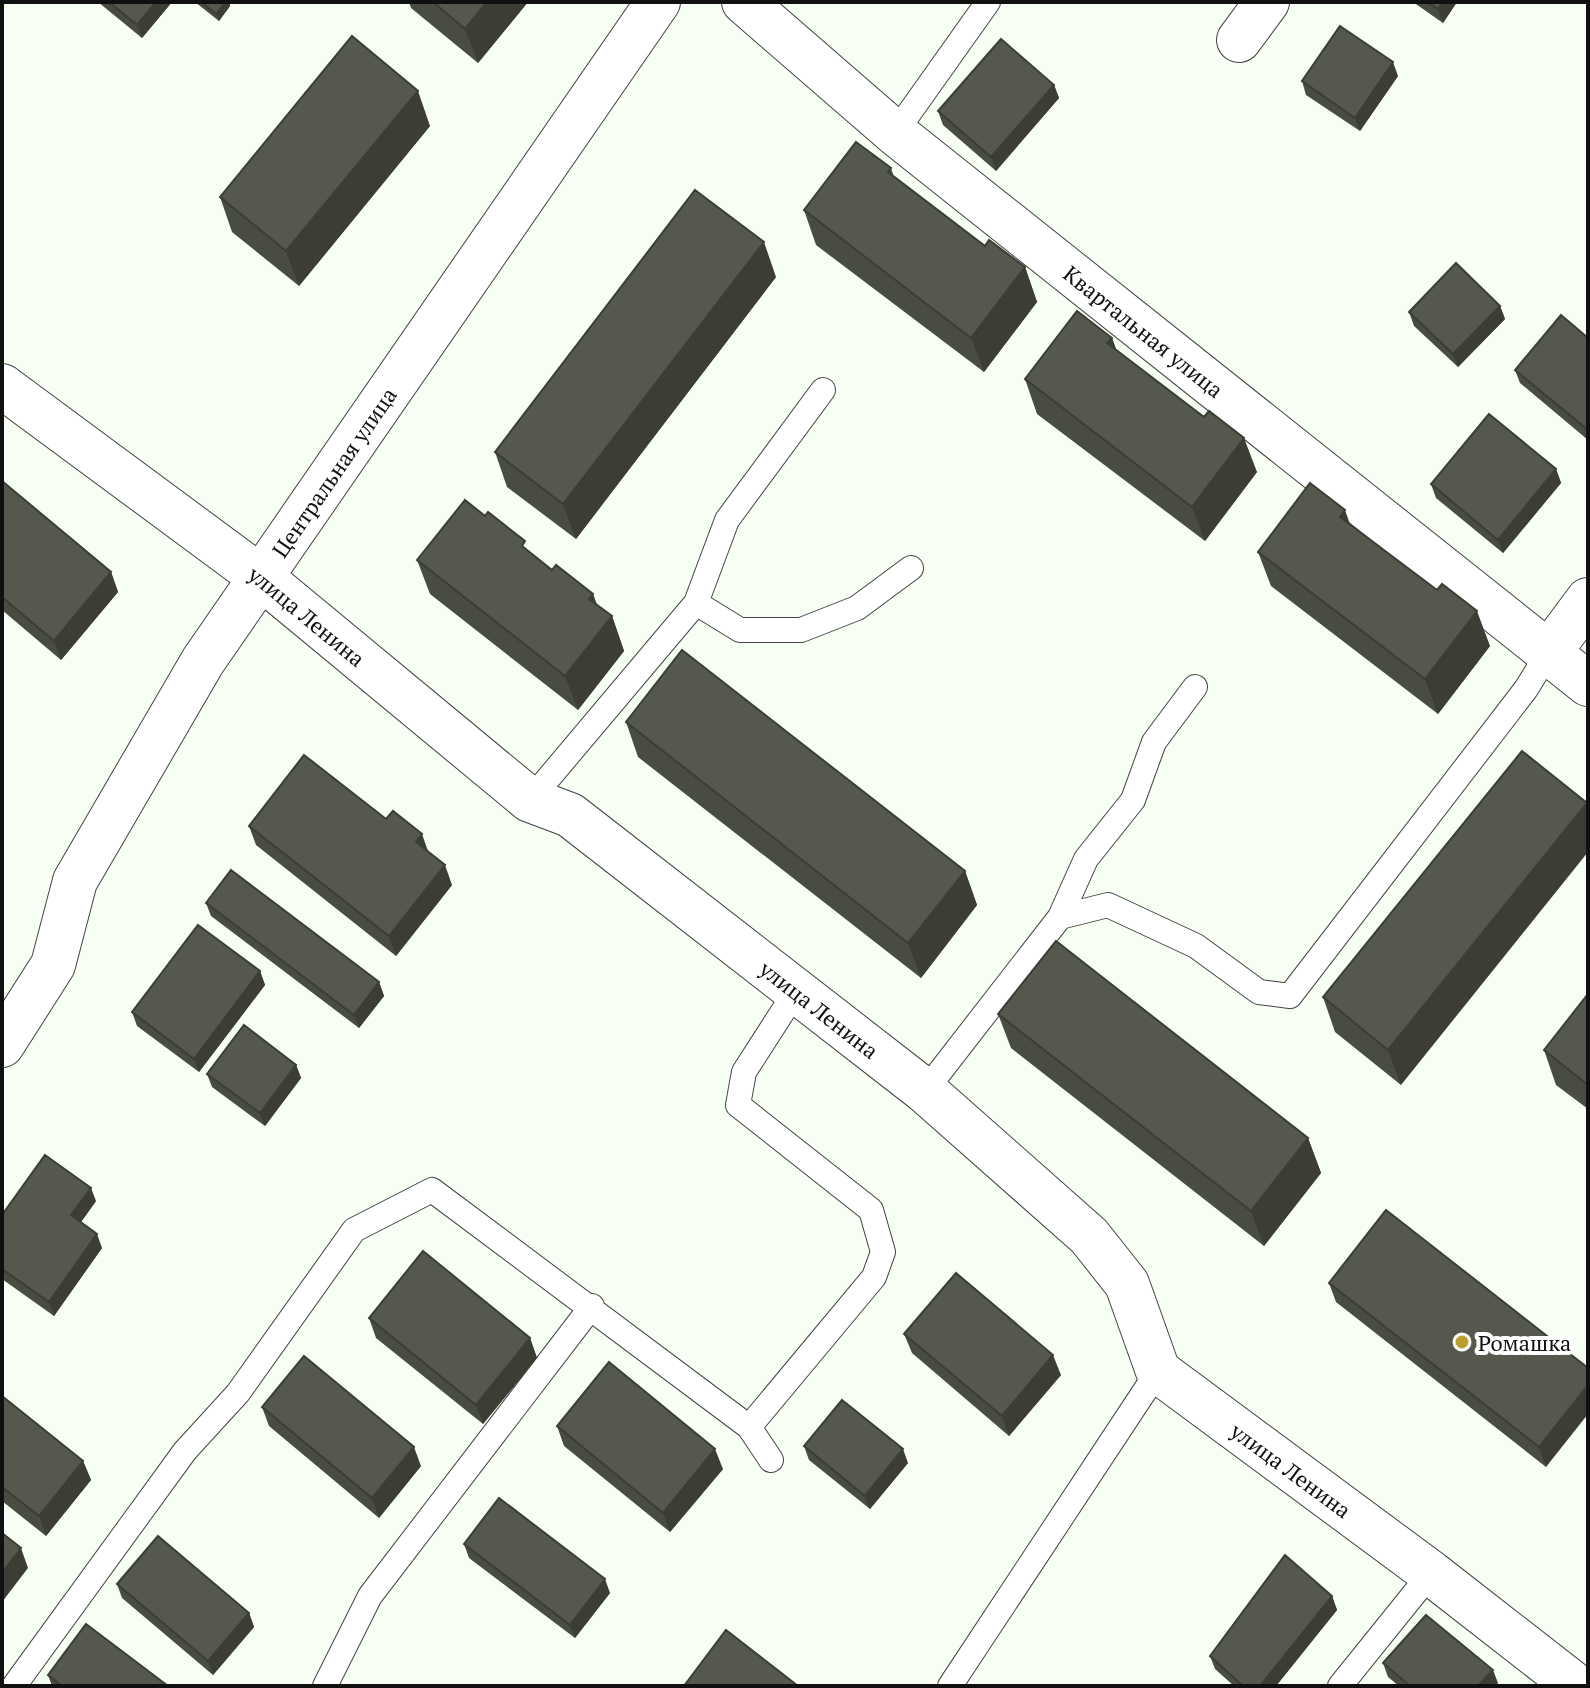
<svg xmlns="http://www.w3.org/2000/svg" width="1590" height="1688" viewBox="0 0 1590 1688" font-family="'PT Serif',serif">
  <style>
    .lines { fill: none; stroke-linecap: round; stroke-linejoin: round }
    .service-casing { stroke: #434343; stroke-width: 26 }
    .minor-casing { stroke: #434343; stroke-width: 46 }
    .service { stroke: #fff; stroke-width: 24 }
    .minor { stroke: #fff; stroke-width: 44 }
    .wall { fill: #494c41 }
    .shaded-wall { fill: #3c3e35 }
    .building { fill: #55584c; stroke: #3c3e35; stroke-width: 2 }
    .poi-dot { fill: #bb9f2d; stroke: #fff; stroke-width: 3 }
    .labels { text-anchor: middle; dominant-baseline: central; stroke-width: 8; stroke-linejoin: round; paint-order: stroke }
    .street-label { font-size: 22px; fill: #101010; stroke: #fff }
    .poi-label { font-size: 22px; fill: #101010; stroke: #fff; text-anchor: start }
  </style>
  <rect width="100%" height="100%" fill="#f7fef3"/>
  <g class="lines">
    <defs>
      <path id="service" d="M 895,133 L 988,2
        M 696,603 L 740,630 L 801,630 L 857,608 L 911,568
        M 530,800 L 696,603 L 727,520 L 823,390
        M 1060,917 L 1108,905 L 1196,946 L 1259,992 L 1290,996 L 1526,689 L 1547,655
        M 925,1091 L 1060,917 L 1086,859 L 1133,800 L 1154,742 L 1195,687
        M 749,1427 L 874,1277 L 883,1252 L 871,1210 L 738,1105 L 744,1072 L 796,991
        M 14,1686 L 185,1451 L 238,1393 L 354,1230 L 432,1190 L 749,1427 L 771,1460
        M 325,1686 L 370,1596 L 592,1306
        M 950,1686 L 1158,1371
        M 1340,1686 L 1431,1573"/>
      <g id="minor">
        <path id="s1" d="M 744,2 L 895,133 L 1588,684"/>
        <path d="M 1239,40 L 1267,2"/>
        <path id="s2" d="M 2,386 L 263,579 L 530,800 L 570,815 L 925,1091 L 1089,1236 L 1127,1284 L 1158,1371 L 1431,1573 L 1576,1686"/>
        <path d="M 1547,655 L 1588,600"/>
        <path id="s3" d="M 2,1045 L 53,965 L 75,881 L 203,661 L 658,2"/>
      </g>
    </defs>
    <!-- service casing -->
    <use href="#service" class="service-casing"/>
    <!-- minor casing -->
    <use href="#minor" class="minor-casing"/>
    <!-- service -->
    <use href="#service" class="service"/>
    <!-- minor -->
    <use href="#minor" class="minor"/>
  </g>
  <!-- wall -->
  <path class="wall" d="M 98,2 L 172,2 L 142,38 Z
    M 195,2 L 229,2 L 230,6 L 219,21 Z
    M 409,2 L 528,2 L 478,63 L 411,8 Z
    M 1413,2 L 1457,2 L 1443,23 Z
    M 1398,76 L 1360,131 L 1306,95 L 1302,81 Z
    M 1054,85 L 1059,98 L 996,171 L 943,125 L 938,111 Z
    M 430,126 L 299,286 L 232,232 L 220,197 Z
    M 891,168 L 894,177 L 985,246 L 1025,267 L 1037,302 L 984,372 L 816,245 L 804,210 Z
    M 776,277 L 576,539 L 507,487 L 495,452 Z
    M 1500,306 L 1505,319 L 1458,367 L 1414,326 L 1409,312 Z
    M 1112,338 L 1116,349 L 1204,417 L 1257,472 L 1205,541 L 1037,414 L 1025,379 Z
    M 1588,338 L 1588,440 L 1520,383 L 1515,370 Z
    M 1556,469 L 1561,483 L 1503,553 L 1436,498 L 1431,484 Z
    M 2,481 L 111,572 L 118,592 L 61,660 L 2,610 Z
    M 1350,525 L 1490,646 L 1438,714 L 1271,586 L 1258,552 Z
    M 529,552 L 552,570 L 593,594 L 597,605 L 612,616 L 624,651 L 578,710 L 430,594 L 417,560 Z
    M 626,722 L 965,871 L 977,905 L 921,978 L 638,757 Z
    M 1522,751 L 1401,1085 L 1335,1032 L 1323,997 Z
    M 249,826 L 428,852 L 452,885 L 396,956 L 256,845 Z
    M 206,903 L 379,982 L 384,996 L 359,1028 L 211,916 Z
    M 260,971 L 265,985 L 199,1072 L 137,1026 L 132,1012 Z
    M 1588,994 L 1588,1109 L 1556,1085 L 1544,1050 Z
    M 998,1014 L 1308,1138 L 1321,1173 L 1264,1246 L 1011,1048 Z
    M 296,1065 L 301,1078 L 265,1126 L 212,1087 L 207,1074 Z
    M 96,1201 L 81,1222 L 102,1248 L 54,1316 L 2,1279 L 2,1215 Z
    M 1329,1283 L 1588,1368 L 1546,1467 L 1336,1302 Z
    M 369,1318 L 530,1338 L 537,1358 L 483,1424 L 376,1338 Z
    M 904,1334 L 1061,1375 L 1009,1436 L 912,1353 Z
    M 2,1396 L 83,1461 L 91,1480 L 46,1536 L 2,1501 Z
    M 262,1407 L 421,1466 L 379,1518 L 269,1426 Z
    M 557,1426 L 723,1469 L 670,1532 L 564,1446 Z
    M 804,1446 L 908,1463 L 870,1509 L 809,1460 Z
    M 464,1544 L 610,1593 L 575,1638 L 469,1558 Z
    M 117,1584 L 249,1613 L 254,1627 L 213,1675 L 122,1598 Z
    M 1332,1596 L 1337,1610 L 1276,1686 L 1234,1686 L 1215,1669 L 1210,1656 Z
    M 1383,1663 L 1498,1683 L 1495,1686 L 1399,1686 L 1388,1677 Z
    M 48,1675 L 168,1686 L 52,1686 Z"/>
  <!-- shaded-wall -->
  <path class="shaded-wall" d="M 156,2 L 172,2 L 142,38 L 137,25 Z
    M 226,2 L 229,2 L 230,6 L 219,21 L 216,14 Z
    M 487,2 L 528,2 L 478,63 L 465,29 Z
    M 1443,2 L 1457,2 L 1443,23 L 1438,9 Z
    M 1393,62 L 1398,76 L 1360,131 L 1355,118 Z
    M 1054,85 L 1059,98 L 996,171 L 991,157 Z
    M 418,91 L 430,126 L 299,286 L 286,251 Z
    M 764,242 L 776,277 L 576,539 L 563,504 Z
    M 1025,267 L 1037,302 L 984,372 L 971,338 Z
    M 1500,306 L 1505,319 L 1458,367 L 1453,354 Z
    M 1112,338 L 1124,372 L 1107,343 Z
    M 1244,438 L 1257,472 L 1205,541 L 1192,507 Z
    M 1556,469 L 1561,483 L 1503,553 L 1498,540 Z
    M 1345,510 L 1357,544 L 1340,517 Z
    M 111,572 L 118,592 L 61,660 L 54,641 Z
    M 593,594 L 604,626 L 612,616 L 624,651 L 578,710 L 565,676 L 589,599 Z
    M 1477,611 L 1490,646 L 1438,714 L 1425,679 Z
    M 1587,803 L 1588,852 L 1401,1085 L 1388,1050 Z
    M 422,834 L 429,854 L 416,842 Z
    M 445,865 L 452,885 L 396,956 L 389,936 Z
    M 965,871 L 977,905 L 921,978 L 908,943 Z
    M 260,971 L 265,985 L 199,1072 L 194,1059 Z
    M 379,982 L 384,996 L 359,1028 L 354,1015 Z
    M 296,1065 L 301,1078 L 265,1126 L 260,1113 Z
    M 1308,1138 L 1321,1173 L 1264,1246 L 1251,1211 Z
    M 91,1188 L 96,1201 L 76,1229 L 71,1215 Z
    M 97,1234 L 102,1248 L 54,1316 L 49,1302 Z
    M 530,1338 L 537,1358 L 483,1424 L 476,1405 Z
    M 1053,1355 L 1061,1375 L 1009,1436 L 1002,1416 Z
    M 1588,1385 L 1588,1414 L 1546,1467 L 1539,1447 Z
    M 414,1447 L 421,1466 L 379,1518 L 372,1498 Z
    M 715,1449 L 723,1469 L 670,1532 L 663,1513 Z
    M 903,1449 L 908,1463 L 870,1509 L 865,1496 Z
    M 83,1461 L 91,1480 L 46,1536 L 39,1516 Z
    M 21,1548 L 28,1568 L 2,1602 L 2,1573 Z
    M 605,1579 L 610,1593 L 575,1638 L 570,1625 Z
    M 1332,1596 L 1337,1610 L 1276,1686 L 1260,1686 Z
    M 249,1613 L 254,1627 L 213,1675 L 208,1661 Z
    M 1493,1670 L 1498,1683 L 1495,1686 L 1478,1686 Z"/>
  <!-- building -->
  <path class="building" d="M 109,2 L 156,2 L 137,25 Z
    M 201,2 L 226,2 L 216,14 Z
    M 433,2 L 487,2 L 465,29 Z
    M 1427,2 L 1443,2 L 1438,9 Z
    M 1340,26 L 1393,62 L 1355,118 L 1302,81 Z
    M 352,36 L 418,91 L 286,251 L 220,197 Z
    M 1001,39 L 1054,85 L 991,157 L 938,111 Z
    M 856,142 L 891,168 L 888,172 L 985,246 L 989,240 L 1025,267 L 971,338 L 804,210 Z
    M 695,190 L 764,242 L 563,504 L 495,452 Z
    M 1456,263 L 1500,306 L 1453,354 L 1409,312 Z
    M 1077,311 L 1112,338 L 1107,343 L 1204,417 L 1209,411 L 1244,438 L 1192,507 L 1025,379 Z
    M 1561,315 L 1588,338 L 1588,430 L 1515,370 Z
    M 1489,414 L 1556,469 L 1498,540 L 1431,484 Z
    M 2,481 L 111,572 L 54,641 L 2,597 Z
    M 1310,483 L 1345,510 L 1340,517 L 1437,590 L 1442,584 L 1477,611 L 1425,679 L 1258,552 Z
    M 465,500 L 485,516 L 488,512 L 525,541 L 522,546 L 552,570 L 556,565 L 593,594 L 589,599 L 612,616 L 565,676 L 417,560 Z
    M 682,650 L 965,871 L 908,943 L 626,722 Z
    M 1522,751 L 1587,803 L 1388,1050 L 1323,997 Z
    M 304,755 L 386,819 L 393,811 L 422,834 L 416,842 L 445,865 L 389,936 L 249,826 Z
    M 231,870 L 379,982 L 354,1015 L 206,903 Z
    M 198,925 L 260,971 L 194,1059 L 132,1012 Z
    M 1056,941 L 1308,1138 L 1251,1211 L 998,1014 Z
    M 1588,994 L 1588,1085 L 1544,1050 Z
    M 244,1025 L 296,1065 L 260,1113 L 207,1074 Z
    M 45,1155 L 91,1188 L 71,1215 L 97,1234 L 49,1302 L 2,1269 L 2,1215 Z
    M 1386,1210 L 1588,1368 L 1588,1385 L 1539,1447 L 1329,1283 Z
    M 423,1251 L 530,1338 L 476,1405 L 369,1318 Z
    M 956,1273 L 1053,1355 L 1002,1416 L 904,1334 Z
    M 304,1356 L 414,1447 L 372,1498 L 262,1407 Z
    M 609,1362 L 715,1449 L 663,1513 L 557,1426 Z
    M 2,1396 L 83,1461 L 39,1516 L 2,1487 Z
    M 842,1400 L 903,1449 L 865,1496 L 804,1446 Z
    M 499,1498 L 605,1579 L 570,1625 L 464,1544 Z
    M 2,1533 L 21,1548 L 2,1573 Z
    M 158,1536 L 249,1613 L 208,1661 L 117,1584 Z
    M 1285,1555 L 1332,1596 L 1260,1686 L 1243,1686 L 1210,1656 Z
    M 1426,1615 L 1493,1670 L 1478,1686 L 1410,1686 L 1383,1663 Z
    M 86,1624 L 168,1686 L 62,1686 L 48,1675 Z
    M 726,1630 L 798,1686 L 684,1686 Z"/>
  <!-- markers -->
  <circle class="poi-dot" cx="1462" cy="1342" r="8"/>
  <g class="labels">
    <!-- street labels -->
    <g class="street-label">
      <text stroke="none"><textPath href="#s1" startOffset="518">Квартальная улица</textPath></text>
      <text stroke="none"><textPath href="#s3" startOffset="666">Центральная улица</textPath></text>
      <text stroke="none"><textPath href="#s2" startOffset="382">улица Ленина</textPath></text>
      <text stroke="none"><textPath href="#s2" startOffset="1030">улица Ленина</textPath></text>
      <text stroke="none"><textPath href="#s2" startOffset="1702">улица Ленина</textPath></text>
    </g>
    <!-- poi labels -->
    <g class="poi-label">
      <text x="1478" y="1342">Ромашка</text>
    </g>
  </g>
  <!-- border -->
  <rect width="1590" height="1688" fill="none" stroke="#101010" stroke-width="8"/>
</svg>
